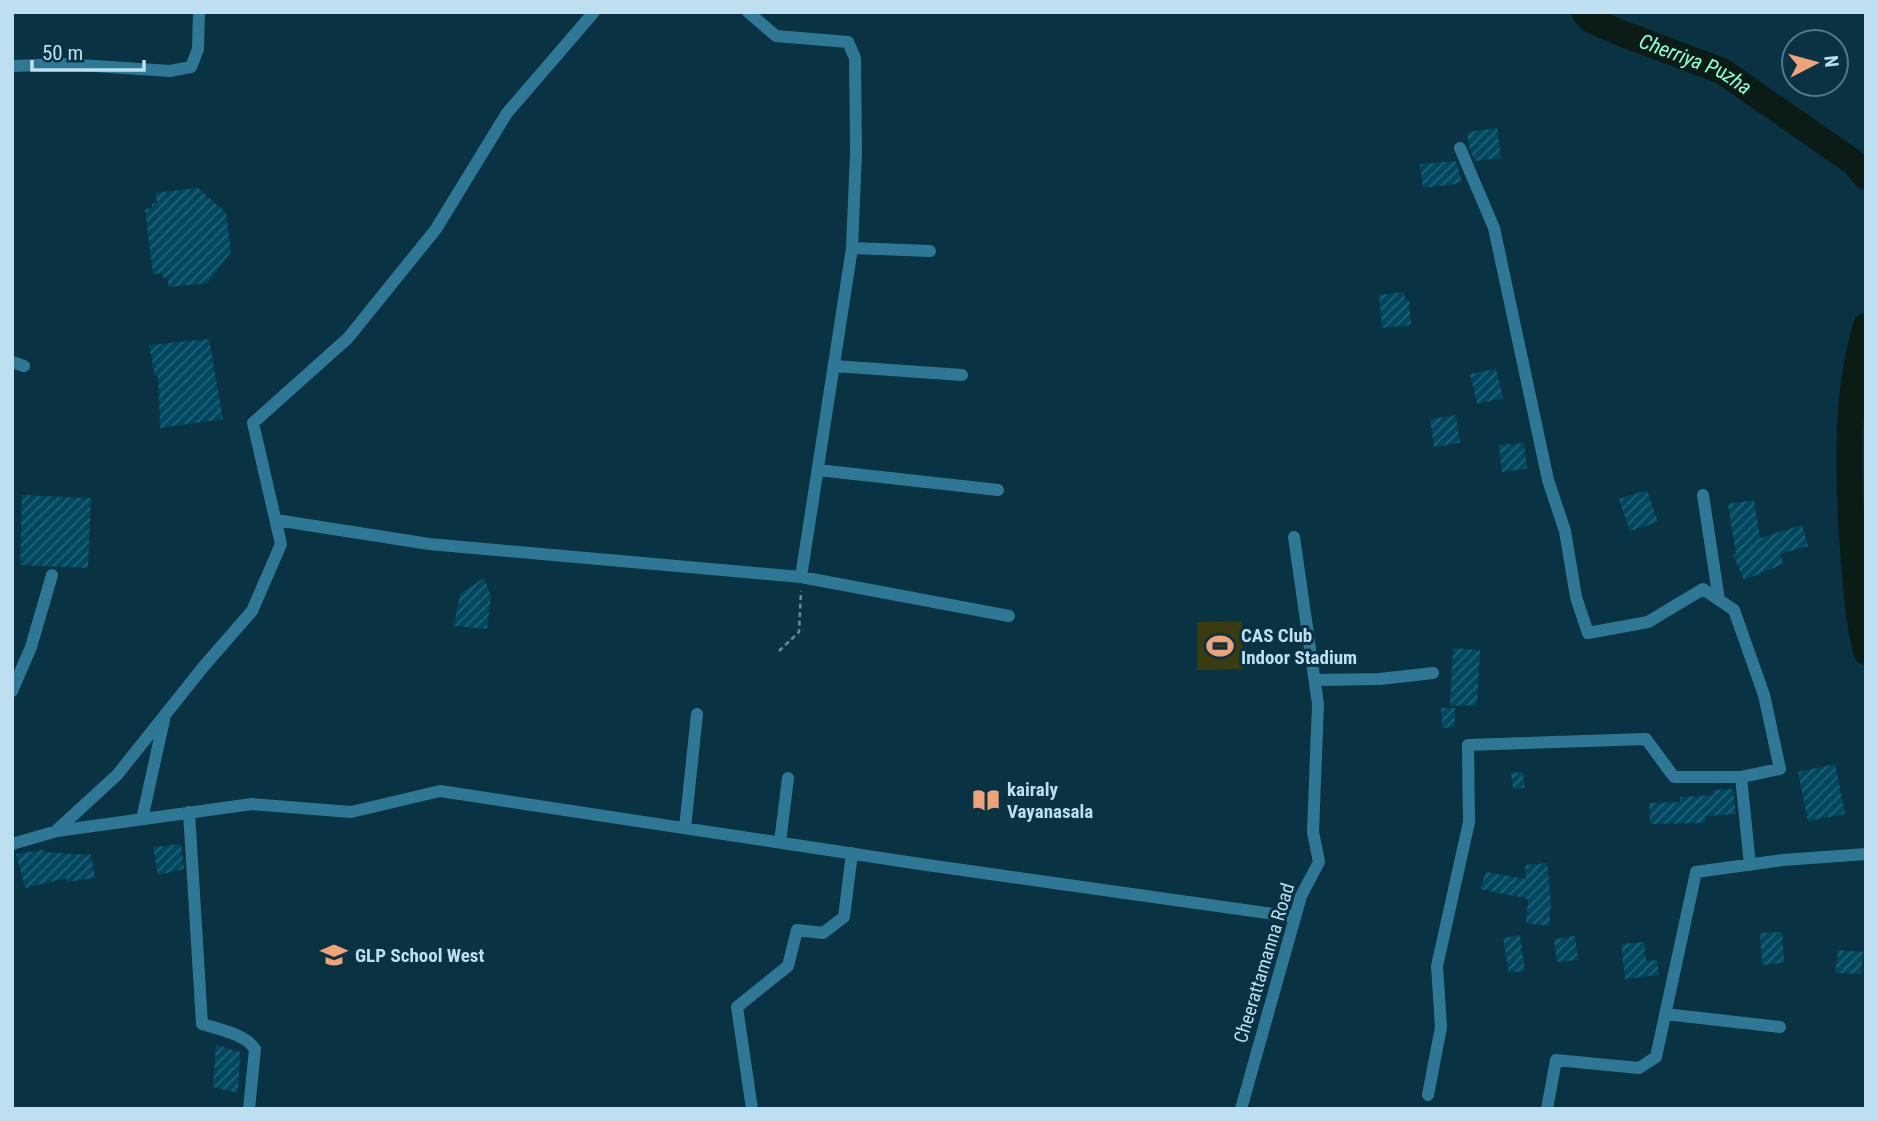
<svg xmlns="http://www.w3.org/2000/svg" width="1878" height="1121" viewBox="0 0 1878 1121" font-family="'Roboto Condensed',sans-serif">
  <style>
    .pitch { fill: #3b3b11 }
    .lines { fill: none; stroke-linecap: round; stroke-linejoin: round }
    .river { stroke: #0b1b15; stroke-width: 26 }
    .building { fill: url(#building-hatch) }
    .path { stroke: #658b9b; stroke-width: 2.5; stroke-dasharray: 5 3.5; stroke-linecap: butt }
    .street { stroke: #2e7896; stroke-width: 12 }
    .labels { text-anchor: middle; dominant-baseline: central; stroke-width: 6; stroke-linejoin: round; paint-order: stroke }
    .poi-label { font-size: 19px; font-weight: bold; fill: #bddff0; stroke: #093242; text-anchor: start }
    .street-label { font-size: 19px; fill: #bddff0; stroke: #093242 }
    .water-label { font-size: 21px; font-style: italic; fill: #88ffd6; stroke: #093242 }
  </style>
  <defs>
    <pattern id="building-hatch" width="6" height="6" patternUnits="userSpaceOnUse" patternTransform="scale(1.75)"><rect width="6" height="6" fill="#004860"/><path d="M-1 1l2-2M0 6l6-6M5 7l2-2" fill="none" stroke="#236277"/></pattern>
  </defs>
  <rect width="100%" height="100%" fill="#093242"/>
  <!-- pitch -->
  <path class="pitch" d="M 1242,621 L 1243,669 L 1197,670 L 1197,622 Z"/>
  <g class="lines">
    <!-- river -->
    <g class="river">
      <path id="s1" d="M 1584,12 L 1591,20 L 1621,33 L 1722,71 L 1853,162 L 1866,177"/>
      <path d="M 1866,326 C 1846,393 1848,465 1852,535 C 1855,574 1857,613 1866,652"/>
    </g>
  </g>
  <!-- building -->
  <path class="building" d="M 1497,128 L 1501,158 L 1475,161 L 1469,147 L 1467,132 Z
    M 1456,161 L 1462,183 L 1423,188 L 1420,164 Z
    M 198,188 L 226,213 L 231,252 L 207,283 L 169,287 L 167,277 L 163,278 L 162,273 L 153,274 L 145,209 L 152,208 L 152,204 L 157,203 L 155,193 Z
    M 1404,292 L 1405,300 L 1409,299 L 1411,325 L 1382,328 L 1379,295 Z
    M 209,339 L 223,419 L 160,428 L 158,376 L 155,376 L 149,345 Z
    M 1496,369 L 1503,398 L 1477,404 L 1470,374 Z
    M 1456,415 L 1460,443 L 1434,447 L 1430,419 Z
    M 1524,443 L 1527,469 L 1502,472 L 1499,445 Z
    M 1647,490 L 1658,522 L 1630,531 L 1619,499 Z
    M 22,495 L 91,498 L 88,568 L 20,565 Z
    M 1754,500 L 1760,538 L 1802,525 L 1808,546 L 1780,554 L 1784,564 L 1744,580 L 1733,555 L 1736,554 L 1728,504 Z
    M 484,578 L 491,596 L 487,629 L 454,626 L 460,594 Z
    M 1453,648 L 1480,650 L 1477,705 L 1450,706 Z
    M 1441,708 L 1455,708 L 1455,727 L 1442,728 Z
    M 1835,764 L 1845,814 L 1808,821 L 1798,772 Z
    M 1523,772 L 1525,788 L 1513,789 L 1511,773 Z
    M 1733,789 L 1736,814 L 1705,816 L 1705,823 L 1650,824 L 1649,803 L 1680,802 L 1680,797 L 1713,795 L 1713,790 Z
    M 181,844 L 184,869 L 158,875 L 153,847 Z
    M 43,850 L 43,852 L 91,855 L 95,878 L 67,882 L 66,878 L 25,888 L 16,854 Z
    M 1547,863 L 1551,903 L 1549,926 L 1526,923 L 1528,899 L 1480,889 L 1486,872 L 1526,879 L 1525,865 Z
    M 1782,932 L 1784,963 L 1762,965 L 1760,933 Z
    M 1520,935 L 1525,971 L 1509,973 L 1503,938 Z
    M 1575,936 L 1578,960 L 1557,962 L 1554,939 Z
    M 1644,942 L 1646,961 L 1657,960 L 1659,975 L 1625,979 L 1621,944 Z
    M 1838,950 L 1863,952 L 1861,974 L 1835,973 Z
    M 216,1045 L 240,1052 L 238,1093 L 213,1087 Z"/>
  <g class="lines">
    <!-- path -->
    <path class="path" d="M 779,651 L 799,632 L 801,591"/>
    <!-- street -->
    <path class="street" d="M 748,12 L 776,36 L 848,42 L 855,58 L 856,153 L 852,248
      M 12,66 L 65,64 L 170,71 L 191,67 L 198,49 L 199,12
      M 1460,148 L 1494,228 L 1548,480 L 1565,531 L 1576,597 L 1588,633 L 1648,622 L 1703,589 L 1734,610 L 1764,695 L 1780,769 L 1741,777 L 1750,865
      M 12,362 L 24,366
      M 834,366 L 962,375
      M 818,470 L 998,490
      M 1703,495 L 1719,600
      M 276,520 L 429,544 L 801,577 L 852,248 L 930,251
      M 801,577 L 1009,616
      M 1315,680 L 1380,679 L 1433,673
      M 12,691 L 31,647 L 52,575
      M 189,812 L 202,1024 C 218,1029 245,1034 255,1049 L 249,1109
      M 142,819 L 164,720
      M 685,828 L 697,714
      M 57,830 L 117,775 L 204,666 L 252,611 L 281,544 L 253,423 L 348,338 L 436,229 L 507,113 L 594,12
      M 780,842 L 788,778
      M 12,844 L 57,831 L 252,804 L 351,812 L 440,791 L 927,865 L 1295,917
      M 1665,1014 L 1780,1027
      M 1428,1095 L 1441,1027 L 1437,966 L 1469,822 L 1468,745 L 1646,739 L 1674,777 L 1741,777
      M 752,1109 L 737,1007 L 788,966 L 797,930 L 823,933 L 844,917 L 852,853
      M 1241,1109 L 1301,896 L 1319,862 L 1313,832 L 1318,704 L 1294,537
      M 1547,1109 L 1556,1060 L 1639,1068 L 1656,1057 L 1696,872 L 1783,860 L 1866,854"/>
  </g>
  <!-- icons -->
  <defs>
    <symbol id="stadium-bare" viewBox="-9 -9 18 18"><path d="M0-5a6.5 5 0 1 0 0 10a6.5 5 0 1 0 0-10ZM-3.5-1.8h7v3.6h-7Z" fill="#f0a279" stroke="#093242" stroke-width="2.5" paint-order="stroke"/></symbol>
    <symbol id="library-bare" viewBox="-9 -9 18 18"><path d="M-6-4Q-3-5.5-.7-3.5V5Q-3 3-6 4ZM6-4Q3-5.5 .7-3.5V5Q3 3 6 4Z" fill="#f0a279" stroke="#093242" stroke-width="2.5" paint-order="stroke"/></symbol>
    <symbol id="school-bare" viewBox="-9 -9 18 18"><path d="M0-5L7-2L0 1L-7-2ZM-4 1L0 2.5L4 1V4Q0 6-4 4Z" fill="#f0a279" stroke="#093242" stroke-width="2.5" paint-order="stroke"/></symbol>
  </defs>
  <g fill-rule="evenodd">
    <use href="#stadium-bare" x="1201" y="627" width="38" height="38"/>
    <use href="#library-bare" x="967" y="781" width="38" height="38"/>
    <use href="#school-bare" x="315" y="936" width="38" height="38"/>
  </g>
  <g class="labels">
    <!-- poi labels -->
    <g class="poi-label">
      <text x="1241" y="635">CAS Club<tspan x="1241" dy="22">Indoor Stadium</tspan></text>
      <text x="1007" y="789">kairaly<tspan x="1007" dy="22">Vayanasala</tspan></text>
      <text x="355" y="955">GLP School West</text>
    </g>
    <!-- street labels -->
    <g class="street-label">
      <text transform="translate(1264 963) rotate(-73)">Cheerattamanna Road</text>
    </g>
    <!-- water labels -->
    <g class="water-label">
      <text stroke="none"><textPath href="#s1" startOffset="124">Cherriya Puzha</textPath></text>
    </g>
  </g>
  <!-- border -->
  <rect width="1878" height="1121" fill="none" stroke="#bddff0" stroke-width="28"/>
  <!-- north arrow -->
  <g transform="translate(1815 63) rotate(84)"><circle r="33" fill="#093242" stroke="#517788" stroke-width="2"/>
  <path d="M0-5L12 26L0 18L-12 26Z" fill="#f0a279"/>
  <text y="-10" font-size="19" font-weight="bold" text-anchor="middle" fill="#bddff0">N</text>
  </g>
  <!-- scale -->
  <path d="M32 60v10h112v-10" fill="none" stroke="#bddff0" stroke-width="3.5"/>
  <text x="42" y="60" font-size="21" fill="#bddff0" stroke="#093242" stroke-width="5" paint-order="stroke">50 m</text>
</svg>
